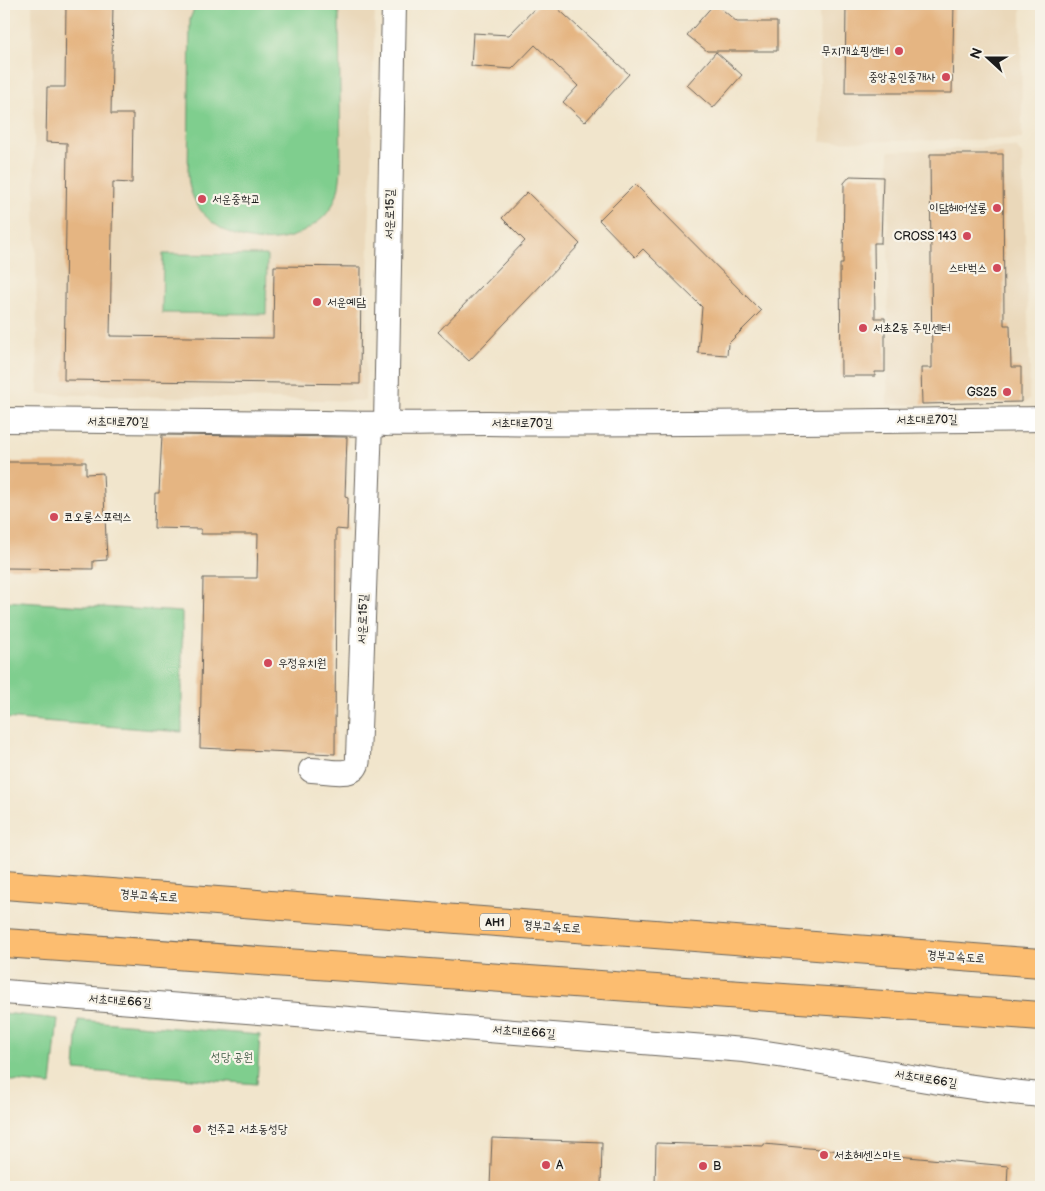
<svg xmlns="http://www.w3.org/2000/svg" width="1045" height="1191" viewBox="0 0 1045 1191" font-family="'Balsamiq Sans','Poor Story',sans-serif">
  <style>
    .built { fill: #ead8ba }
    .green { fill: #7fce8e; stroke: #4e7555 }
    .building { fill: #e5b582 }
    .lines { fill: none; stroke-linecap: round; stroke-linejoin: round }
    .street-casing { stroke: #67625a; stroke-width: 26 }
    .highway-casing { stroke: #67625a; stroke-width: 30 }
    .street { stroke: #fff; stroke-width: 24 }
    .highway { stroke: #fcbd6f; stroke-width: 28 }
    .poi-dot { fill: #d1495b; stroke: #f7f3e8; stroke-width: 2 }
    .labels { text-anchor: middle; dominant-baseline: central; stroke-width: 4.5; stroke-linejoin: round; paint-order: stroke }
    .shield { fill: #f7f3e8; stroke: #5e5c59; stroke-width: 1 }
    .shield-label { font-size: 11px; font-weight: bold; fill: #1c1c1c }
    .poi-label { font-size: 12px; fill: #1c1c1c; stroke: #f7f3e8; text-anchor: start }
    .street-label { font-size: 12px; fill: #1c1c1c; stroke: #f7f3e8 }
    .park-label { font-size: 12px; fill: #3f5a44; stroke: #f7f3e8 }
  </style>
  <rect width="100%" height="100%" fill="#f7f3e8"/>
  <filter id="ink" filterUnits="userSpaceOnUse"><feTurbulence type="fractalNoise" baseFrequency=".02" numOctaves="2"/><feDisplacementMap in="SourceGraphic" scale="10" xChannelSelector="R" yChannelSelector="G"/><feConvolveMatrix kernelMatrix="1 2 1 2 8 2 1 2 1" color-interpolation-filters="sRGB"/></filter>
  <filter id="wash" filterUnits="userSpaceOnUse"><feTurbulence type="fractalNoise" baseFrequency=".0096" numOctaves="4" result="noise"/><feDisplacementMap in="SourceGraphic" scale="20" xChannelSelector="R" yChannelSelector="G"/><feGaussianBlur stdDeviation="1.12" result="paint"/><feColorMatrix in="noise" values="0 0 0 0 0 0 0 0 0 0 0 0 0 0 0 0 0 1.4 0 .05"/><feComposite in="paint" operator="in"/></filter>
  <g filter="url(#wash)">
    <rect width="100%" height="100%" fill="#f1e5cc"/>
    <!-- built -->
    <path class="built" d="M 32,4 L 375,4 L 365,401 L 38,394 Z
      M 819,4 L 1021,4 L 1022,139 L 821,142 Z
      M 1010,147 L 1017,148 L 1022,155 L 1030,369 L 1029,399 L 1025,403 L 887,405 L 889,151 Z"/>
    <!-- green -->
    <path class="green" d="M 4,4 L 8,4 L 7,132 L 4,132 Z
      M 196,4 L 336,4 L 339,14 L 341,168 C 340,184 338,199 328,212 C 323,219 315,224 308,229 C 263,257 191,232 188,175 L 190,19 Z
      M 163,254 L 267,255 L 266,314 L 162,313 Z
      M 4,601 L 182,612 L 182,732 L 4,718 Z
      M 4,1013 L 58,1019 L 51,1085 L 4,1080 Z
      M 78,1020 L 260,1035 L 257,1084 L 75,1070 Z"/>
    <g id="blocks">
      <!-- building -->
      <path class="building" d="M 66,4 L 113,4 L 111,114 L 133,114 L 132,183 L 113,182 L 110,336 L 273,338 L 274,266 L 361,267 L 360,384 L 64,380 L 67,143 L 46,142 L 47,87 L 65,87 Z
        M 539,4 L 553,4 L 629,74 L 585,122 L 563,102 L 578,86 L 535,45 L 512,69 L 471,66 L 473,33 L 509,35 Z
        M 714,4 L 716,4 L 737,22 L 777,22 L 777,51 L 707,51 L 687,35 Z
        M 846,4 L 954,4 L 952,93 L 845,93 Z
        M 716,52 L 742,75 L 713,108 L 687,85 Z
        M 930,154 L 1003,154 L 1004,325 L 1010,325 L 1011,367 L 1021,367 L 1021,402 L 922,404 L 921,368 L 932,368 Z
        M 850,176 L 883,177 L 881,243 L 874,243 L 875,318 L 885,318 L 885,372 L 875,372 L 875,376 L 841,376 L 840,264 L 843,264 L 844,183 Z
        M 635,184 L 761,311 L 728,344 L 727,355 L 698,353 L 702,307 L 643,249 L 635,257 L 599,220 Z
        M 527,192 L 580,244 L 469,361 L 438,332 L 525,241 L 502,218 Z
        M 162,435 L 347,437 L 345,497 L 348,498 L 347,530 L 336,529 L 335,754 L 200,748 L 203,578 L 257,578 L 258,534 L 201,534 L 201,529 L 154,528 L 155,493 L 159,493 Z
        M 4,462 L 86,462 L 86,474 L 103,473 L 107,560 L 93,561 L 93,569 L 4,568 Z
        M 492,1138 L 602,1142 L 601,1187 L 490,1187 Z
        M 656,1143 L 764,1146 L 764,1144 L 1008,1166 L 1007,1187 L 655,1187 Z"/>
    </g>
  </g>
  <g filter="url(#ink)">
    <use href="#blocks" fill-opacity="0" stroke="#67625a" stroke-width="1"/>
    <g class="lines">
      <defs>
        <path id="street" d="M 4,420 L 322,423 C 377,425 433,423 488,423 C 673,425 857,421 1041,419
          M 386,424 L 394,4
          M 311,770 C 322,770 351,777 356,766 C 358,763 358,760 358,757 L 370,424
          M 4,992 L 744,1050 C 843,1063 941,1086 1041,1095"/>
        <path id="highway" d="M 4,885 L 1041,963
          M 4,943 L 1041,1016"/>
      </defs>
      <!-- street casing -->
      <use href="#street" class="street-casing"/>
      <!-- highway casing -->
      <use href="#highway" class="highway-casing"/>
      <!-- street -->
      <use href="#street" class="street"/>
      <!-- highway -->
      <use href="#highway" class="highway"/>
    </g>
  </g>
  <!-- markers -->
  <g class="poi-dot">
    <circle cx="899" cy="51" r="5"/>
    <circle cx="946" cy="77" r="5"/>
    <circle cx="202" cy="199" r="5"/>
    <circle cx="997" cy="208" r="5"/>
    <circle cx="967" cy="236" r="5"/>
    <circle cx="997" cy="268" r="5"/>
    <circle cx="317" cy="302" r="5"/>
    <circle cx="863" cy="328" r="5"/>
    <circle cx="1007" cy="392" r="5"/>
    <circle cx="54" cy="517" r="5"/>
    <circle cx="268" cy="663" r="5"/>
    <circle cx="197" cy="1129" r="5"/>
    <circle cx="824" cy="1155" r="5"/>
    <circle cx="546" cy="1165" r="5"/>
    <circle cx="703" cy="1166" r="5"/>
  </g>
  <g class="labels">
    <!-- shield labels -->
    <rect class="shield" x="480" y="913.5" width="30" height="17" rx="4"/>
    <g class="shield-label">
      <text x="495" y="922">AH1</text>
    </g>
    <!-- poi labels -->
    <g class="poi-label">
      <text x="889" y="51" text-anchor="end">무지개쇼핑센터</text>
      <text x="936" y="77" text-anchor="end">중앙공인중개사</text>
      <text x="212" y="199">서운중학교</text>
      <text x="987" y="208" text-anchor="end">이담헤어살롱</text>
      <text x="957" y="236" text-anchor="end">CROSS 143</text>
      <text x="987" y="268" text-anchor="end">스타벅스</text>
      <text x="327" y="302">서운예담</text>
      <text x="873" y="328">서초2동 주민센터</text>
      <text x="997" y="392" text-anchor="end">GS25</text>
      <text x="64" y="517">코오롱스포렉스</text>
      <text x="278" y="663">우정유치원</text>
      <text x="207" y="1129">천주교 서초동성당</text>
      <text x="834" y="1155">서초헤센스마트</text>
      <text x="556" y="1165">A</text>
      <text x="713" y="1166">B</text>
    </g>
    <!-- street labels -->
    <g class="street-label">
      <text transform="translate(390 214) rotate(-89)">서운로15길</text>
      <text transform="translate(927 420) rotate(-1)">서초대로70길</text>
      <text transform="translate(118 422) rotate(1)">서초대로70길</text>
      <text x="522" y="423">서초대로70길</text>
      <text transform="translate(363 619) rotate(-88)">서운로15길</text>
      <text transform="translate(149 896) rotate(4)">경부고속도로</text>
      <text transform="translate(552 927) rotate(4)">경부고속도로</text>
      <text transform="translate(956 957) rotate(4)">경부고속도로</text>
      <text transform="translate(120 1001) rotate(4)">서초대로66길</text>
      <text transform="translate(524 1032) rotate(4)">서초대로66길</text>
      <text transform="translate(926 1079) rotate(9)">서초대로66길</text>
    </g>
    <!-- park labels -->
    <g class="park-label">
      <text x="232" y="1057">성당 공원</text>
    </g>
  </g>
  <!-- margin -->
  <rect width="1045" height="1191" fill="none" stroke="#f7f3e8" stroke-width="20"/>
  <!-- north arrow -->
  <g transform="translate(988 58) rotate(291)" stroke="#f7f3e8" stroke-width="4" paint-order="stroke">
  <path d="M0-4L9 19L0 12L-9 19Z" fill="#1c1c1c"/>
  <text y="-8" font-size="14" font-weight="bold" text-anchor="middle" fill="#1c1c1c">N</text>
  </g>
</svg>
